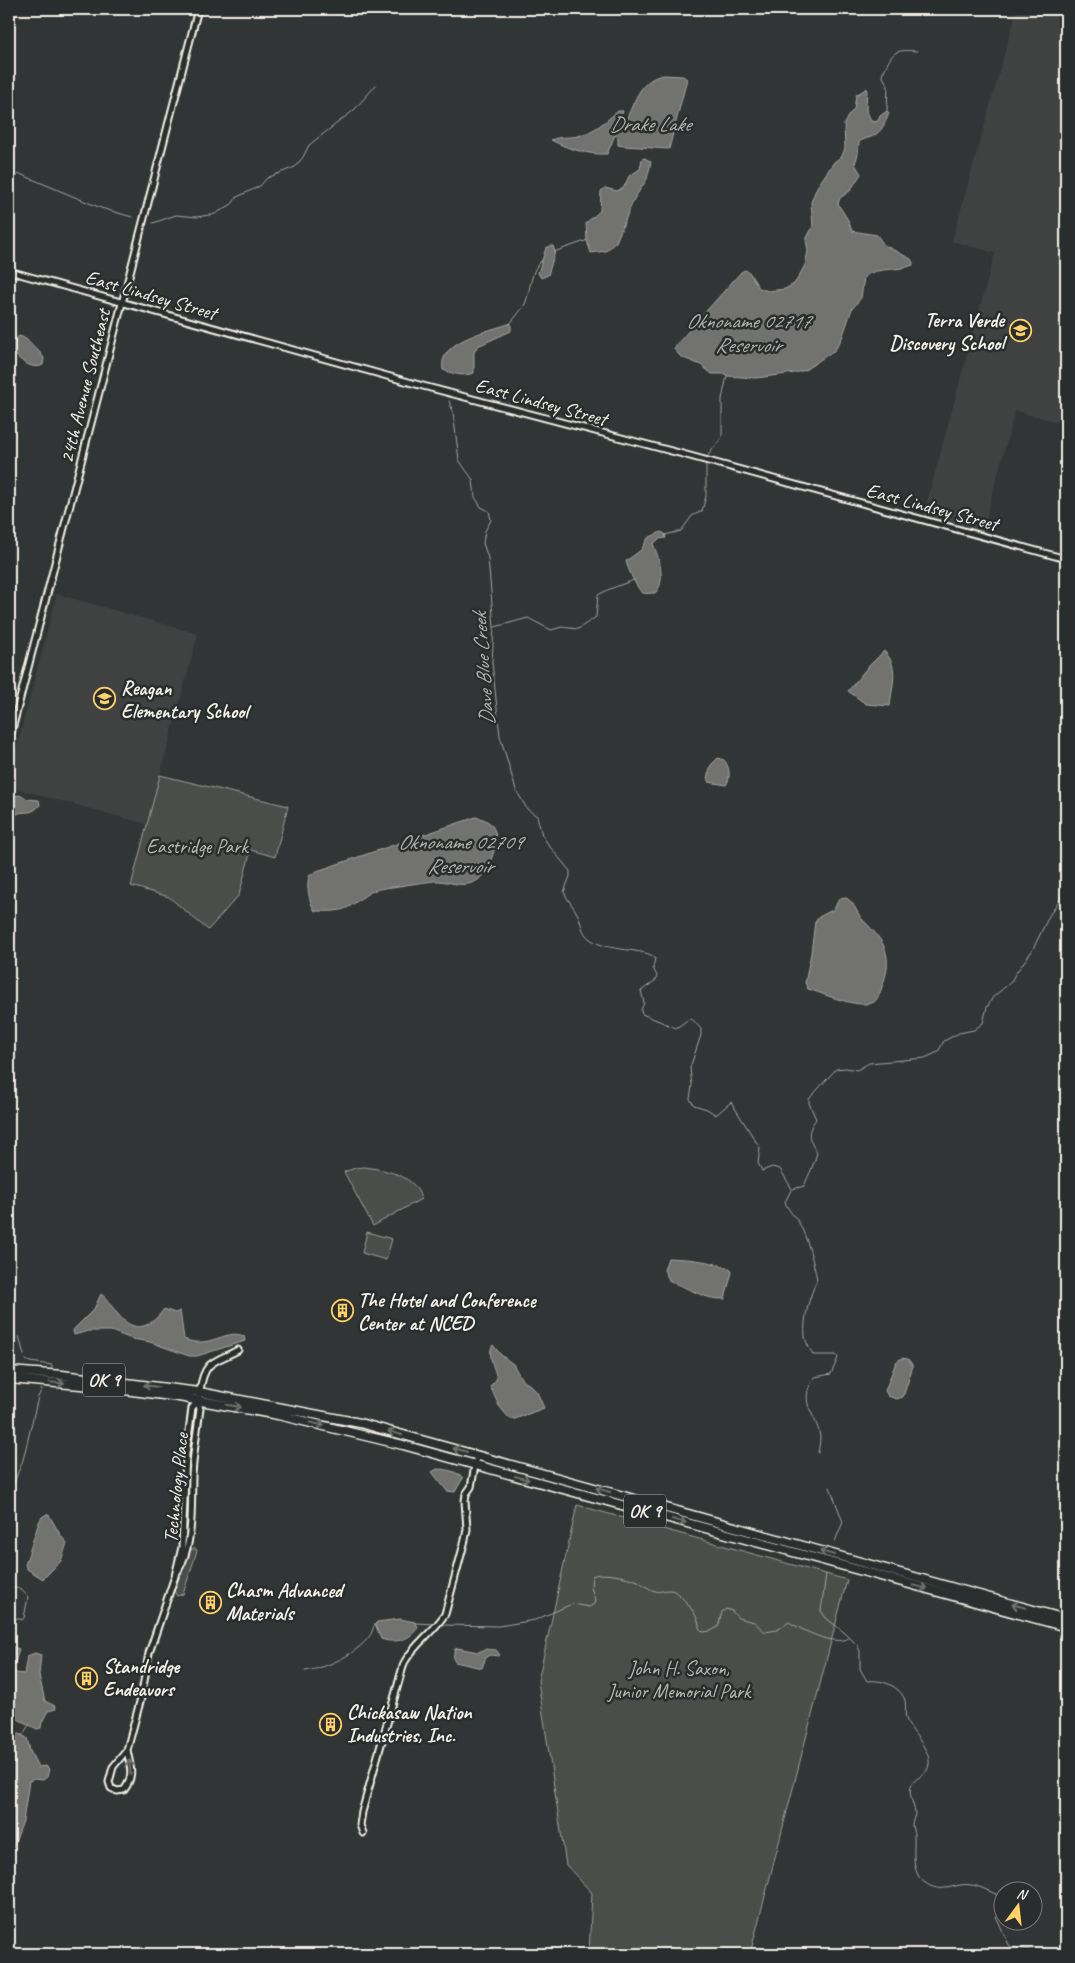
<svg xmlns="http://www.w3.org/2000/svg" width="1075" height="1963" viewBox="0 0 1075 1963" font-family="Caveat,sans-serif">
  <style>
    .built { fill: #404242 }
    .green { fill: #4b4d4c; stroke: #a09f9a }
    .water { fill: #727370; stroke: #a6a5a0 }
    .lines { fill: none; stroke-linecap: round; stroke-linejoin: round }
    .stream { stroke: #a6a5a0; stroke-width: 1 }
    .minor-casing { stroke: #f4f1e8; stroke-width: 9 }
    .highway-casing { stroke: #f4f1e8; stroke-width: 11 }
    .minor { stroke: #2a2d2e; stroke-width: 5 }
    .highway { stroke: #2a2d2e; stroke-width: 8 }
    .oneway { stroke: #71726f }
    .labels { text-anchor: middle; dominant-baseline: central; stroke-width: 5; stroke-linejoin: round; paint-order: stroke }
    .shield { fill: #2a2d2e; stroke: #b7b6b0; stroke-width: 1 }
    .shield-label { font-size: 19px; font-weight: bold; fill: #f4f1e8 }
    .street-label { font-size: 20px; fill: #f4f1e8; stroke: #2a2d2e }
    .poi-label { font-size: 20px; font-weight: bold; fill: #f4f1e8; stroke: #2a2d2e; text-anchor: start }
    .park-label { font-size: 20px; fill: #b9b8b1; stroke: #2a2d2e }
    .water-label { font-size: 21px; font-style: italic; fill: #b3b2ac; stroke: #2a2d2e }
  </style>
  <rect width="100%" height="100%" fill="#323535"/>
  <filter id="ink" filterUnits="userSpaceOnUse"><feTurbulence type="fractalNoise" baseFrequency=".02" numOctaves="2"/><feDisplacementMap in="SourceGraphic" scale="10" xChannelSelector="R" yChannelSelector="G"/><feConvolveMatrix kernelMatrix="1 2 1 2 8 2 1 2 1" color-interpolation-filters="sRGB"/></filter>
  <g filter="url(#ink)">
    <!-- built -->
    <path class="built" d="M 1017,9 L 1033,9 L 1066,18 L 1066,424 L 1015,411 L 981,536 L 922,520 L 995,253 L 952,241 Z
      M 57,594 L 198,634 L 147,824 L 9,787 L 9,776 Z"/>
    <!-- green -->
    <path class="green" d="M 160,775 L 288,806 L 275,857 L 251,850 L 239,895 L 208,930 L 169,897 L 131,886 Z
      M 364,1167 C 380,1169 406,1173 416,1188 C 419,1191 420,1196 421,1199 L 373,1226 L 344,1172 L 355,1168 Z
      M 367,1232 L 392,1239 L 386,1260 L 362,1253 Z
      M 577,1505 L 847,1580 L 750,1954 L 589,1954 L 592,1893 L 566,1865 L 538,1681 Z
      M 191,1549 L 196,1549 L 197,1551 L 183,1594 L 177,1596 L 174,1591 Z"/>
    <!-- water -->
    <path class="water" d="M 664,75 L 683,76 L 687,79 L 669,149 L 624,146 L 618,145 L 618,138 L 615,135 L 607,154 C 588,155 568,149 551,140 C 560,136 569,138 578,136 C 594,132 606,121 618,111 L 623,111 L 616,129 L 619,131 C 634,112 635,79 664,75 Z
      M 867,88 L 866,110 L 872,122 L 878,121 L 880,116 L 887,111 L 889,113 C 885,124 882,132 871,137 C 866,139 863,139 859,142 L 858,154 L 855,164 L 861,174 L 850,191 L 840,198 L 838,204 L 848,220 L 852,231 L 877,235 L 884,245 L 911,259 L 913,263 L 913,265 C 897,272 878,266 864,277 L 861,298 L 852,309 L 842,338 L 835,350 L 805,370 L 795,373 L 756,378 L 727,376 L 725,374 L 712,374 L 701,365 L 681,357 L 674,349 L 676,345 L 741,272 L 745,270 L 749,272 L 759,288 L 768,291 L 785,289 L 794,284 L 798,278 L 805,265 L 808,251 L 806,240 L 813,226 L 811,202 L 817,187 L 834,162 L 842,156 L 845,148 L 844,124 L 848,116 L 854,109 L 856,95 Z
      M 645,158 L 651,162 L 647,179 L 634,199 L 616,242 L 606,251 L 591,253 L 587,241 L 586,223 L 600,211 L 601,191 L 605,188 L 617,191 L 624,187 L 629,176 L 640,169 L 642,159 Z
      M 550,246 L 553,246 L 555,252 L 548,275 L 541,278 L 538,273 L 546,248 Z
      M 511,323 L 511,331 L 478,346 L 474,352 L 474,373 C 462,377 455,374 443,370 C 437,340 490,331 511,323 Z
      M 19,336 C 27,337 40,352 44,358 L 43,365 C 31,372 11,355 9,344 Z
      M 661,532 L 665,534 L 666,538 L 659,539 L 653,544 C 659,557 667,582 655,593 C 651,593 646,594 643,593 C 637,590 627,567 626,561 L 641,550 L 648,538 Z
      M 884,651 C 900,667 892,685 890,706 L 866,704 L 848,691 L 866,669 Z
      M 718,758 L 724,760 C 730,767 731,778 726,785 L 709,782 L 707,778 L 711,765 Z
      M 19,795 L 28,799 L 39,800 L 40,805 C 27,821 18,801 9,828 L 9,798 Z
      M 476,817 C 485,819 492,822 495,832 C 499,845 488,872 478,880 C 463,890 449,880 434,881 C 417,883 401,886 385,888 C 364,890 357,906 341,910 C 333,912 323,911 315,911 C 309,902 306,886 309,876 L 317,871 Z
      M 843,897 C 854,899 856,913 863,920 C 885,942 894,955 882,987 C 880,993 878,1001 872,1003 C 856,1008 824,994 808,989 L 805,983 L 811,953 L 815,922 L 819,917 L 834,909 L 839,899 Z
      M 668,1258 C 688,1259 713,1260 731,1270 L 732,1272 L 725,1299 C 703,1300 691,1288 670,1282 L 664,1270 Z
      M 101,1294 C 108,1299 109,1303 114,1309 C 131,1334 148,1331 164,1309 L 175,1313 L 180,1311 L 184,1339 C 209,1350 226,1328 244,1336 L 245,1341 L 197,1356 L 189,1356 L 150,1342 L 132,1339 L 111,1331 L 88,1331 L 74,1335 L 73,1330 L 94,1309 Z
      M 493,1345 L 501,1355 L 513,1364 L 522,1380 L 530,1385 L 537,1392 L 544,1408 L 515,1419 L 510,1419 L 499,1406 L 490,1386 C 492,1384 494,1382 496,1380 C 499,1375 485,1355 493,1345 Z
      M 902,1358 L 908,1359 L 913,1366 L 903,1397 L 896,1399 L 888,1396 L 885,1391 L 896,1362 Z
      M 437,1469 C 445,1469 457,1471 463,1478 L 455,1492 L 447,1491 L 432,1472 Z
      M 47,1514 L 49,1515 L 61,1536 L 67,1543 L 61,1561 L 43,1579 L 27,1569 L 25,1565 L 39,1522 L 42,1517 Z
      M 400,1619 L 415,1622 L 418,1627 C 411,1640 394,1644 381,1639 L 375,1625 L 377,1622 Z
      M 14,1647 L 19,1649 L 13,1670 L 16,1673 L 24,1674 L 27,1656 L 35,1653 L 41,1655 L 39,1675 L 45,1701 L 55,1706 L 56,1709 L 48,1711 L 42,1722 L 41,1728 L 37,1729 L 16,1718 L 14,1714 L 15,1689 L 9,1680 L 9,1649 Z
      M 458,1648 L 478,1652 L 486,1649 L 496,1650 L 500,1655 L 498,1656 L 490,1655 L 486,1657 L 482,1668 L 455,1662 L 453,1658 L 455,1649 Z
      M 16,1732 L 27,1738 L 30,1751 L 38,1767 L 46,1766 L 49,1769 L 47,1777 L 43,1780 L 34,1779 L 29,1781 L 23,1821 L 13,1848 L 9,1842 L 9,1775 L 12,1757 L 9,1735 Z"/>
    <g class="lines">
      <!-- stream -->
      <path class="stream" d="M 887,111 L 888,86 L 882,75 C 893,53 891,49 917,51
        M 9,178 L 20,174 L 101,208 L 132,217
        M 153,223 L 176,215 L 197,217 L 215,214 L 232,204 L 237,197 L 260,186 L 267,178 L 295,167 L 303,157 L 309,145 L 354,110 L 376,85
        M 554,252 L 588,240
        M 510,324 C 515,317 521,311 525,304 C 531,290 530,269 542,260
        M 449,401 L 453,412 L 459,460 L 473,480 L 475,497 L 481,507 L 489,511 L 491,520 L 485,531 L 483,543 L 488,558 L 494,627 L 492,662 L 500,736 L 516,790 L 527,809 L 537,816 L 542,835 L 550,847 L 570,871 L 570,876 L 564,892 C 568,901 574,907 578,915 C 582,924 581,932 590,939 C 606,952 647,948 655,958 L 653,968 L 657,976 L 656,980 L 641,991 L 644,1003 L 641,1010 L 642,1014 L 676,1028 L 689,1019 L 693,1020 L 701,1029 L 701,1035 L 690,1068 L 692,1085 L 690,1099 L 694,1105 L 707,1109 L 716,1115 L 731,1102 L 760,1148 L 758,1163 L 762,1171 L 772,1167 L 780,1169 L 792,1189
        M 707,457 L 722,437 L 722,399 L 727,376
        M 665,535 L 681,531 L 692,516 L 702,511 L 706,496 L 706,465
        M 495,627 L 528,618 L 551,630 L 562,627 L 578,629 L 596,617 L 598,595 C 609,588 622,585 634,580
        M 793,1189 L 804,1186 C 809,1174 814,1165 817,1153 C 808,1138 806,1133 816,1119 L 809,1103 L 809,1099 L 836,1069 L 846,1068 L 857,1070 L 869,1063 L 925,1058 L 938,1052 L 944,1041 L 959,1033 L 974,1030 L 983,1023 L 987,1007 L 993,997 L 1011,982 L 1015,974 L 1032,951 L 1049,916 L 1066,890
        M 791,1190 L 785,1202 C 789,1213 798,1218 802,1229 C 809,1244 813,1262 817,1279 C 810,1296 803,1317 805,1337 C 806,1343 810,1349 813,1355 L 836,1355 L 838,1358 L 831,1374 L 815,1377 C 796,1403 817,1413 820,1437 C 820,1443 819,1448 818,1453
        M 19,1336 L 24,1355
        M 26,1360 L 30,1362 L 52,1365 L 52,1368
        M 830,1487 L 843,1522 L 835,1541
        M 9,1495 L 23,1460 L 38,1397 L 42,1389
        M 826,1574 L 821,1611 L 826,1618 L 845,1633 L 857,1645 L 860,1651 L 860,1669 L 867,1681 C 878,1680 889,1682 898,1690 C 911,1702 902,1710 907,1721 C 913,1734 931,1751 929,1764 C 928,1775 917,1776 912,1784 C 907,1794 914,1803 915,1813 C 915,1817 912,1821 912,1824 C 912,1828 914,1832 914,1835 C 915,1850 910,1871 924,1882 C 942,1896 955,1882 971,1885 C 980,1886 988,1891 996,1894 L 1001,1907 L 996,1916 L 1009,1945 L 1012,1947 L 1053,1954
        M 9,1587 C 18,1587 23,1590 28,1597 L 24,1618 L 22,1620 L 17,1618 L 9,1625
        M 415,1623 L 436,1624
        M 440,1625 L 499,1626 L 535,1620 L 572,1604 L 589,1607 L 594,1604 L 595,1600 L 591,1587 L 592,1576 C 602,1571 627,1577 638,1581 C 643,1584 648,1589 655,1591 C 661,1593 668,1588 674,1591 C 683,1597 700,1616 699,1628 L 703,1632 L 711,1631 L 718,1627 L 722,1612 L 726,1609 L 732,1611 L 738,1618 L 754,1622 L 765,1632 L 777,1630 L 789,1622 C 802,1630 835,1647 849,1638
        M 305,1671 C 326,1669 360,1652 371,1634 C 373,1630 373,1626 376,1623
        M 22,1736 L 29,1725"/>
      <defs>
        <path id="minor" d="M 9,271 L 423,386 L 679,453 L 1066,559
          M 9,741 L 198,9
          M 178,1571 C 194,1544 191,1508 192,1477 C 193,1454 197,1432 200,1409 C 197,1402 198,1397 200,1390 C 205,1359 214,1363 238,1350
          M 127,1750 C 130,1766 135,1776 124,1790 L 117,1791 L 111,1788 L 109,1782 L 113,1767 L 127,1750 L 141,1698 L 149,1653 L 175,1576 L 182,1547 L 186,1454 L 192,1408 L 197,1402
          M 363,1833 L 360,1825 L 362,1812 L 404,1663 C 414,1644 434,1632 445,1614 L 465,1540 L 467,1529 L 465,1501 L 466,1494 L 471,1487 L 477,1455"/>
        <path id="highway" d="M 9,1371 L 62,1375 L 199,1392 L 360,1423 L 1066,1619
          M 9,1379 L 93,1386 L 179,1397 L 278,1415 L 403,1445 L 1066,1627"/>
      </defs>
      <!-- minor casing -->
      <use href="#minor" class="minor-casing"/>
      <!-- highway casing -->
      <use href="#highway" class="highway-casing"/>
      <!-- minor -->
      <use href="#minor" class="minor"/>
      <!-- highway -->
      <use href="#highway" class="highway"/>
    </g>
    <!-- one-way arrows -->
    <defs><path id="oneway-shaft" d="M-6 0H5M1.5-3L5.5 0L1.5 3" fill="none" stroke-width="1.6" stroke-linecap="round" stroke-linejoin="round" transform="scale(1.25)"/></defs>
    <g class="oneway">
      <use href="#oneway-shaft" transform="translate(57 1383) rotate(5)"/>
      <use href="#oneway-shaft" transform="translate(151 1386) rotate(-173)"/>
      <use href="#oneway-shaft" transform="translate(234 1406) rotate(10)"/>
      <use href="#oneway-shaft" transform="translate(317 1424) rotate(13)"/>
      <use href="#oneway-shaft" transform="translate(395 1433) rotate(-165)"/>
      <use href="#oneway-shaft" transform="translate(460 1450) rotate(-164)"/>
      <use href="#oneway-shaft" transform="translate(522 1478) rotate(15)"/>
      <use href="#oneway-shaft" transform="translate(603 1490) rotate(-165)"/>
      <use href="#oneway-shaft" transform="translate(679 1521) rotate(15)"/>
      <use href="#oneway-shaft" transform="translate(827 1553) rotate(-165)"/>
      <use href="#oneway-shaft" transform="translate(920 1587) rotate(15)"/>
      <use href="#oneway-shaft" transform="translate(1019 1606) rotate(-165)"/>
      <use href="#oneway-shaft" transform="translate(130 1767) rotate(-96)"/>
    </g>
  </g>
  <!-- icons -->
  <defs>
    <symbol id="school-ring" viewBox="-11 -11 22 22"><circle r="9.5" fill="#2a2d2e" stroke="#ffd166" stroke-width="1.5"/><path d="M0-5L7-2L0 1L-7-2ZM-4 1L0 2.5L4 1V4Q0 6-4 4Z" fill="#ffd166"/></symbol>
    <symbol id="building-ring" viewBox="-11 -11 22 22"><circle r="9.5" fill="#2a2d2e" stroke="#ffd166" stroke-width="1.5"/><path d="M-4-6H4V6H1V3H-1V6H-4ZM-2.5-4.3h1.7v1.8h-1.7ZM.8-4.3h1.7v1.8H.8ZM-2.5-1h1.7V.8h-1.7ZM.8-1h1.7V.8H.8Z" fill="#ffd166"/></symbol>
  </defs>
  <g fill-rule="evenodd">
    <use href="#school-ring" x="1008" y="318" width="25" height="25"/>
    <use href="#school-ring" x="92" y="686" width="25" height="25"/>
    <use href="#building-ring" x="330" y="1298" width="25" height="25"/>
    <use href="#building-ring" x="198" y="1590" width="25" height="25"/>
    <use href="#building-ring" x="74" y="1666" width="25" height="25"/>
    <use href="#building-ring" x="318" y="1712" width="25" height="25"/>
  </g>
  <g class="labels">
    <!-- shield labels -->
    <g class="shield">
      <rect x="83" y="1363.5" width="42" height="33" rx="4"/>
      <rect x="624" y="1494.5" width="42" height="33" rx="4"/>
    </g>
    <g class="shield-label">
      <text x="104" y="1380">OK 9</text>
      <text x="645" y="1511">OK 9</text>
    </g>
    <!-- street labels -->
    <g class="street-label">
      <text transform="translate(151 295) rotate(16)">East Lindsey Street</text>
      <text transform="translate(85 386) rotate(-76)">24th Avenue Southeast</text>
      <text transform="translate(541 402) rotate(15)">East Lindsey Street</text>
      <text transform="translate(932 507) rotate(15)">East Lindsey Street</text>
      <text transform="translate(176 1488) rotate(-84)">Technology Place</text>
    </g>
    <!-- poi labels -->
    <g class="poi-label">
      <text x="1004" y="320" text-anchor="end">Terra Verde<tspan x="1004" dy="23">Discovery School</tspan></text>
      <text x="121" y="688">Reagan<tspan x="121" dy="23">Elementary School</tspan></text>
      <text x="358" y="1300">The Hotel and Conference<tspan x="358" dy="23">Center at NCED</tspan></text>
      <text x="226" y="1590">Chasm Advanced<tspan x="226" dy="23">Materials</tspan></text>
      <text x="103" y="1666">Standridge<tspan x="103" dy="23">Endeavors</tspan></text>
      <text x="347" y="1712">Chickasaw Nation<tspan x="347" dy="23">Industries, Inc.</tspan></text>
    </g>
    <!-- park labels -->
    <g class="park-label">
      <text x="197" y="846">Eastridge Park</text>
      <text x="679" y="1668">John H. Saxon,<tspan x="679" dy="23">Junior Memorial Park</tspan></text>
    </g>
    <!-- water labels -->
    <g class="water-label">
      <text x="650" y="124">Drake Lake</text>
      <text x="748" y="321">Oknoname 02717<tspan x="748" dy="24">Reservoir</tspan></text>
      <text transform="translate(483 669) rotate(-94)">Dave Blue Creek</text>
      <text x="460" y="842">Oknoname 02709<tspan x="460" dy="24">Reservoir</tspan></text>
    </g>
  </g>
  <!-- margin -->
  <rect width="1075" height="1963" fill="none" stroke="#2a2d2e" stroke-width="30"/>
  <rect x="15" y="15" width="1045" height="1933" fill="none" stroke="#f4f1e8" stroke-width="2" filter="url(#ink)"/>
  <!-- north arrow -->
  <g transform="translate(1018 1906) rotate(15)"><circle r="24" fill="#2a2d2e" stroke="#7b7b78"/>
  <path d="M0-4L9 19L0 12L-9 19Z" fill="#ffd166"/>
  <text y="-8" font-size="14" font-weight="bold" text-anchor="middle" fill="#f4f1e8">N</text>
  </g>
</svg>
